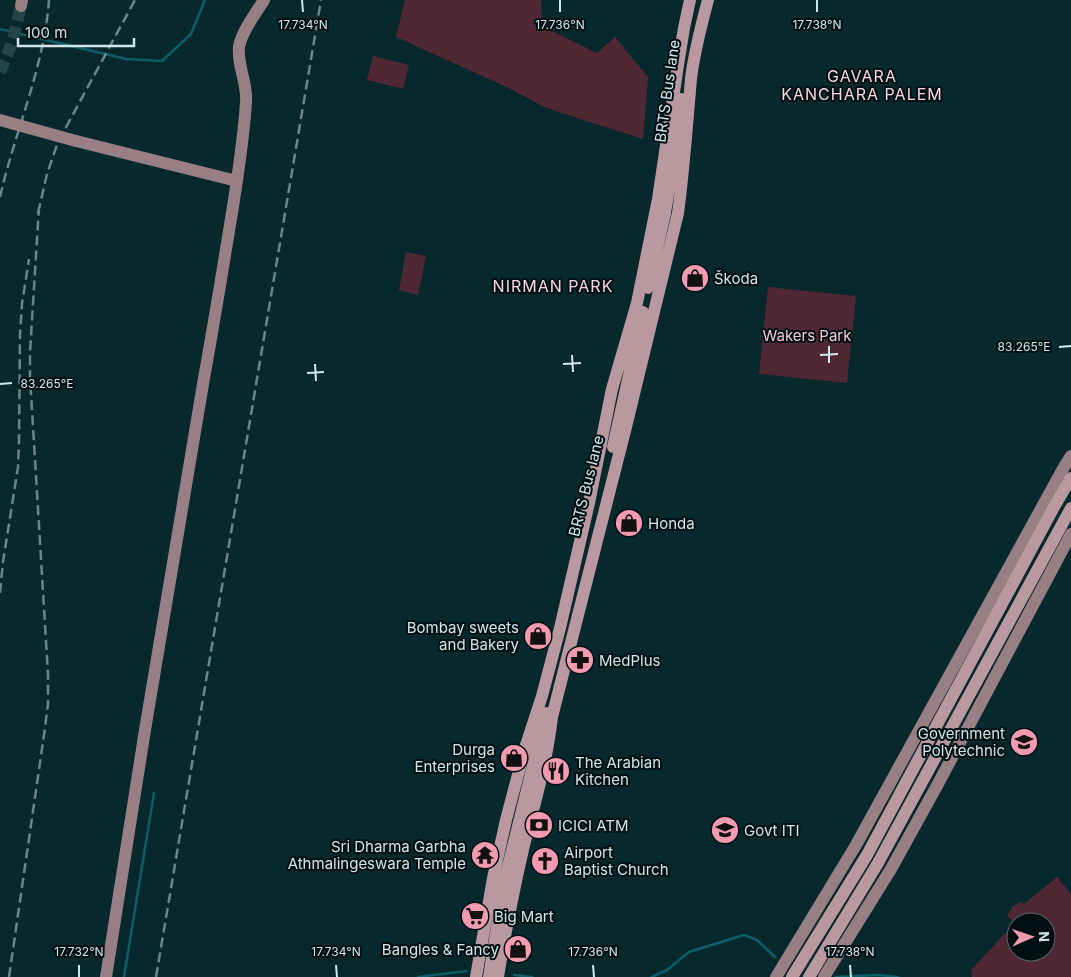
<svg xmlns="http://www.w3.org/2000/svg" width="1071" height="977" viewBox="0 0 1071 977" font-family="Inter,sans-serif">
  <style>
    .green { fill: #502833; fill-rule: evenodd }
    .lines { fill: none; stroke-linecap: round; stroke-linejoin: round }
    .stream { stroke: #0e5e69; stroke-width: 2.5 }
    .secondary-tunnel { stroke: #25454a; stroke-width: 12; stroke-dasharray: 12 6; stroke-linecap: butt }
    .secondary { stroke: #987f84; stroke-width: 12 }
    .primary { stroke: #b9989f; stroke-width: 12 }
    .rail { stroke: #6a868a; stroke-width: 2.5; stroke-dasharray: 10 5; stroke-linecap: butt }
    .secondary-bridge { stroke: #987f84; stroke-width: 12 }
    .ticks { fill: none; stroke: #d1e7eb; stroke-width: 2 }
    .labels { text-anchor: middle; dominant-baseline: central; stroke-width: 4; stroke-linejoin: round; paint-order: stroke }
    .street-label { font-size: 15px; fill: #d1e7eb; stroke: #010f12 }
    .poi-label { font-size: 15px; fill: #d1e7eb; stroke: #010f12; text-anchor: start }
    .park-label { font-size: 15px; fill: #f4cad3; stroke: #010f12 }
    .neighbourhood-label { font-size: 16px; letter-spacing: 1px; fill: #fad7df; stroke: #010f12 }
    .ticks-label { font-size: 12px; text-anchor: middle; fill: #d1e7eb; stroke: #010f12; stroke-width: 4; stroke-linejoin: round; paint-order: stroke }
  </style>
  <rect width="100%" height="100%" fill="#07282d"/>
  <!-- green -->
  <path class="green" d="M 405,0 L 541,0 L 542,26 L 597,53 L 615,37 L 648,77 L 643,139 L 580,119 L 544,107 L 509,88 L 396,37 Z
    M 373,56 L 409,65 L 403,89 L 367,80 Z
    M 406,252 L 426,256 L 418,295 L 399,290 Z
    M 768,287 L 856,296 L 847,383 L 759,374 Z
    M 1057,877 L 1071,894 L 1071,977 L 972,977 L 971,970 L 1015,923 L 1007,916 L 1013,906 L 1021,902 L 1024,904 ZM 1016,922 L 1046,922 L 1046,952 L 1016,952 Z"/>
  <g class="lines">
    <!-- stream -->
    <path class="stream" d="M 0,29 L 126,59 L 162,61 L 191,34 L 205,0
      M 514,975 L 532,977
      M 124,977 L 154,793
      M 418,977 L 466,971
      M 652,977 L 667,970 L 689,952 L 744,935 L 757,940 L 775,957
      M 836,977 L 877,975 L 898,977"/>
    <!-- secondary-tunnel -->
    <path class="secondary-tunnel" d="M 0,72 L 12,43 L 21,6"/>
    <!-- secondary -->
    <path class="secondary" d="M 21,6 L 22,0
      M 76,141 L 237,181
      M 106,977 L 145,730 L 204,378 C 213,329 221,280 229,231 C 236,189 243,146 246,103 C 248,84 237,66 239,47 C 241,32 256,13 264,0
      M 776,977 L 856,845 L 1064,467 L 1071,456
      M 824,977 L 891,869 L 939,782 L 1071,534"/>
    <!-- primary -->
    <path class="primary" d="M 648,288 L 665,213 L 676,144 L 681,99
      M 613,447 L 643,312
      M 476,977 L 493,878 L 506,820 L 525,748 L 542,696 L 560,628 L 589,503 L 612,389 L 637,303 L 658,199 L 678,65 L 684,28 L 690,0
      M 489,977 L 504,883 L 546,713
      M 498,977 C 505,933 514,889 524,845 C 535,803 547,761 552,717 L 626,427 L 678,213 C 684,169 687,124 691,79 C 694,53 701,26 708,0
      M 792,977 L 867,855 L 1054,507 L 1071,478
      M 809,977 L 878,863 L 1071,508"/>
    <!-- rail -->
    <path class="rail" d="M 0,197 C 15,131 44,68 49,0
      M 38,213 L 47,174 L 58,142 L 135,0
      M 0,593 L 3,562 L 18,467 L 19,441 L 20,334 L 22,304 L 29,259
      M 9,977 L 44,735 L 48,704 L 48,674 L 30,377 L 30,352 L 39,207
      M 156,977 L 321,0"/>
    <!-- secondary-bridge -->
    <path class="secondary-bridge" d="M 0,120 L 76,141"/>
  </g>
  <!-- ticks -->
  <path class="ticks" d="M 302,0 L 303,12M 560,0 L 560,12M 817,0 L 817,12M 829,346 L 829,363M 1059,347 L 1071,346M 572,355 L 573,372M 820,355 L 838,354M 315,364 L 316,381M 563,364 L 581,363M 307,373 L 324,372M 0,384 L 12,383M 79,965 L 79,977M 336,965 L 337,977M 593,965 L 594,977M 850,965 L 851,977"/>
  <!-- icons -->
  <defs>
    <symbol id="shop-disc" viewBox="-11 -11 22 22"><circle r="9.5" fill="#f29aaf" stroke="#010f12"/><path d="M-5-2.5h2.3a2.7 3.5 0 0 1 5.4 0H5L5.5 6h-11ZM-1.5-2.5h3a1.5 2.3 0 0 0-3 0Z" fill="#111"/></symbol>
    <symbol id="pharmacy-disc" viewBox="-11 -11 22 22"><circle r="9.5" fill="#f29aaf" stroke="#010f12"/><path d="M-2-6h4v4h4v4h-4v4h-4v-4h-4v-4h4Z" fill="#111"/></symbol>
    <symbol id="university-disc" viewBox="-11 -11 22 22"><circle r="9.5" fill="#f29aaf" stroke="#010f12"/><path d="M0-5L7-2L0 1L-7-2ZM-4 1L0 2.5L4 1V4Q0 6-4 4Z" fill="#111"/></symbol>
    <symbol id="restaurant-disc" viewBox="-11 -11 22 22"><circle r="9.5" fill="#f29aaf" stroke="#010f12"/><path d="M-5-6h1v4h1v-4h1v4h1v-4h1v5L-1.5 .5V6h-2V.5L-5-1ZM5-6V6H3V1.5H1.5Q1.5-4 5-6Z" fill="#111"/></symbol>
    <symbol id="bank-disc" viewBox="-11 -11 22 22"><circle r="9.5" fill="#f29aaf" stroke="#010f12"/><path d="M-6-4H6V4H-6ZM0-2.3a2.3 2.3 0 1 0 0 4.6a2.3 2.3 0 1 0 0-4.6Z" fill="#111"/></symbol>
    <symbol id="temple-disc" viewBox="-11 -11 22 22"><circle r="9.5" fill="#f29aaf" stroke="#010f12"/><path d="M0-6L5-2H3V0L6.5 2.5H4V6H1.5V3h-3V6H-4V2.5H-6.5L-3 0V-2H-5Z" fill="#111"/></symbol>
    <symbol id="church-disc" viewBox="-11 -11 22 22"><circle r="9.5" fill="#f29aaf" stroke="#010f12"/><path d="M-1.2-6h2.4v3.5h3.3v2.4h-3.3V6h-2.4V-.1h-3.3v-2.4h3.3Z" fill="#111"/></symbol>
    <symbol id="supermarket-disc" viewBox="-11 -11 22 22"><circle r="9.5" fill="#f29aaf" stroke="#010f12"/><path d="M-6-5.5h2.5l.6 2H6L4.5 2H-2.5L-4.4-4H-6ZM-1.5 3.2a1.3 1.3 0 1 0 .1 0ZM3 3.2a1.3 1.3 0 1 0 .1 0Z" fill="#111"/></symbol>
  </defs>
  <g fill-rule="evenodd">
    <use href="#shop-disc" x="679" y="262" width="32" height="32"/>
    <use href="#shop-disc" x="613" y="507" width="32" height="32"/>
    <use href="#shop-disc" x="522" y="620" width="32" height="32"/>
    <use href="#pharmacy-disc" x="564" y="644" width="32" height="32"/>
    <use href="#university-disc" x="1008" y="726" width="32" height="32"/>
    <use href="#shop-disc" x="498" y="742" width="32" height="32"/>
    <use href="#restaurant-disc" x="540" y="755" width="32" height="32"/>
    <use href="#bank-disc" x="523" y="809" width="32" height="32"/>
    <use href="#university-disc" x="709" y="814" width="32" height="32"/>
    <use href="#temple-disc" x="469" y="839" width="32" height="32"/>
    <use href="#church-disc" x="529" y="845" width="32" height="32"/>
    <use href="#supermarket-disc" x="459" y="900" width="32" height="32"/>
    <use href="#shop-disc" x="502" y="933" width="32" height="32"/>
  </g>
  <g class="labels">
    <!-- street labels -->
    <g class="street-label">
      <text transform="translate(667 91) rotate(-82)">BRTS Bus lane</text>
      <text transform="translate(586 486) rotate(-76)">BRTS Bus lane</text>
    </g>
    <!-- poi labels -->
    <g class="poi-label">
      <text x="714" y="278">Škoda</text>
      <text x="648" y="523">Honda</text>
      <text x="519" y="627" text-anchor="end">Bombay sweets<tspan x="519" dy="17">and Bakery</tspan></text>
      <text x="599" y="660">MedPlus</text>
      <text x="1005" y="733" text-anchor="end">Government<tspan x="1005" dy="17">Polytechnic</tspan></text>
      <text x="495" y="749" text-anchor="end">Durga<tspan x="495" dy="17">Enterprises</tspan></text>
      <text x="575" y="762">The Arabian<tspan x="575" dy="17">Kitchen</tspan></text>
      <text x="558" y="825">ICICI ATM</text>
      <text x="744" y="830">Govt ITI</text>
      <text x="466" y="846" text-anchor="end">Sri Dharma Garbha<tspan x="466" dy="17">Athmalingeswara Temple</tspan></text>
      <text x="564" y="852">Airport<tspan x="564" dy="17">Baptist Church</tspan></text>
      <text x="494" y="916">Big Mart</text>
      <text x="499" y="949" text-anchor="end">Bangles &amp; Fancy</text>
    </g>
    <!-- park labels -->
    <g class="park-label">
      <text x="807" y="335">Wakers Park</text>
    </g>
    <!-- neighbourhood labels -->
    <g class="neighbourhood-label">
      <text x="862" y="76">GAVARA<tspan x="862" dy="18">KANCHARA PALEM</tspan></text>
      <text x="553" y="286">NIRMAN PARK</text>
    </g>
  </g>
  <g class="ticks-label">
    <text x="303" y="29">17.734°N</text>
    <text x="560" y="29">17.736°N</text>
    <text x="817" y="29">17.738°N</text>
    <text x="1024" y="351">83.265°E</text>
    <text x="47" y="388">83.265°E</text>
    <text x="79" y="956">17.732°N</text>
    <text x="336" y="956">17.734°N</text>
    <text x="593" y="956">17.736°N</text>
    <text x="850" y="956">17.738°N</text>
  </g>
  <!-- north arrow -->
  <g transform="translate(1031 937) rotate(88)"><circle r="24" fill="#010f12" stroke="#546569"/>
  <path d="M0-4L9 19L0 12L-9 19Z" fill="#f29aaf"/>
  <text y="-8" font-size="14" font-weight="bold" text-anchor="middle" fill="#d1e7eb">N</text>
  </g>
  <!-- scale -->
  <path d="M18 38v8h116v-8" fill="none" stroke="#d1e7eb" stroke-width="2.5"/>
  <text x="25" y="38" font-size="15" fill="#d1e7eb" stroke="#010f12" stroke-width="4" paint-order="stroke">100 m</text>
</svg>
